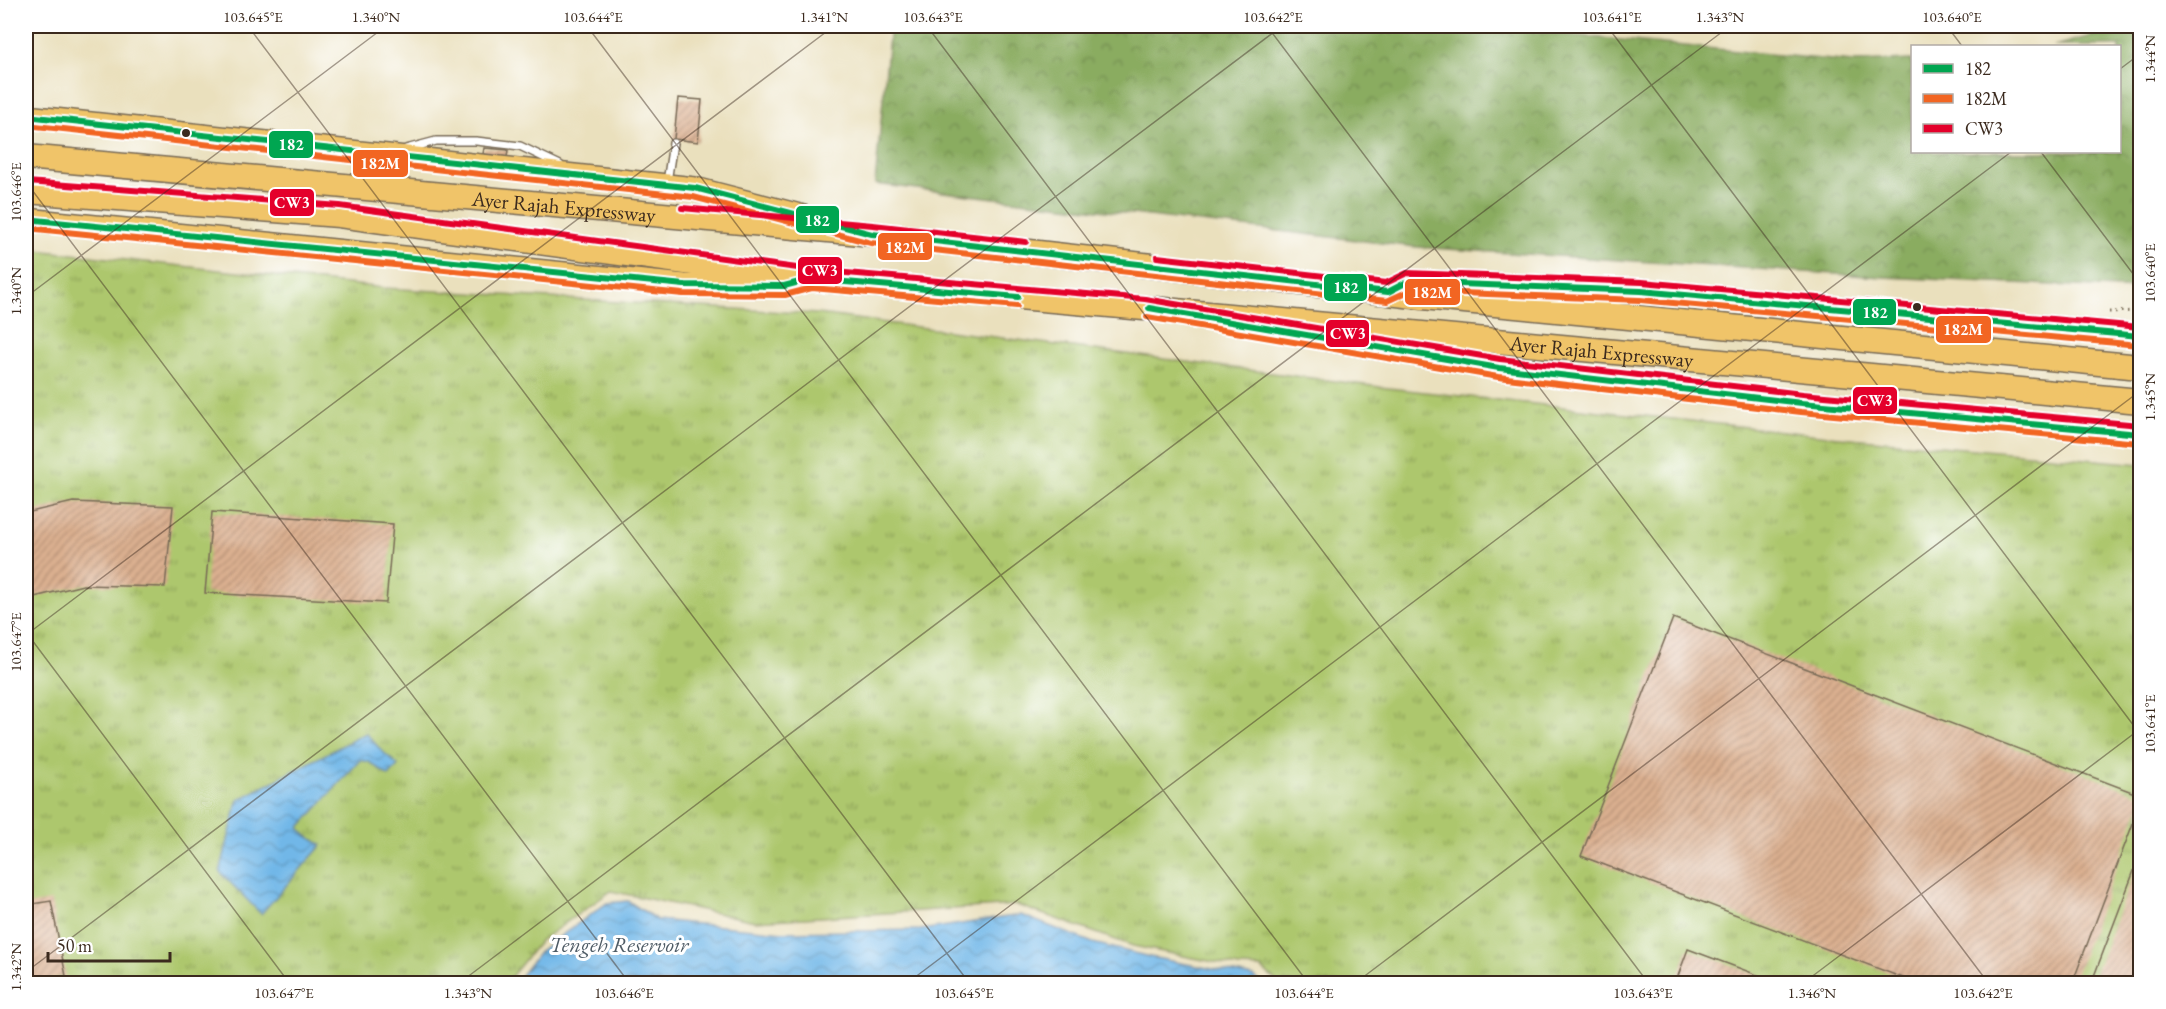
<svg xmlns="http://www.w3.org/2000/svg" width="2166" height="1009" viewBox="0 0 2166 1009" font-family="'EB Garamond',serif">
  <style>
    .grass { fill: url(#grass-tufts); stroke: #747846; stroke-width: 1.5 }
    .forest { fill: url(#forest-crowns); stroke: #626b3f; stroke-width: 1.5 }
    .water { fill: url(#water-waves); stroke: #567083; stroke-width: 1.5 }
    .building { fill: url(#building-hatch) }
    .lines { fill: none; stroke-linecap: round; stroke-linejoin: round }
    .lane-casing { stroke: #786a56; stroke-width: 10 }
    .primary-casing { stroke: #786a56; stroke-width: 24 }
    .highway-casing { stroke: #786a56; stroke-width: 27 }
    .path { stroke: #786a56; stroke-width: 3; stroke-dasharray: 1.5 4.5; stroke-linecap: butt }
    .lane { stroke: #fff; stroke-width: 7 }
    .primary { stroke: #f0c469; stroke-width: 21 }
    .highway { stroke: #f0c469; stroke-width: 24 }
    .bus-1-casing { stroke: #fff; stroke-width: 10 }
    .bus-2-casing { stroke: #fff; stroke-width: 10 }
    .bus-3-casing { stroke: #fff; stroke-width: 10 }
    .bus-1 { stroke: #00a651; stroke-width: 6 }
    .bus-2 { stroke: #f26522; stroke-width: 6 }
    .bus-3 { stroke: #e4002b; stroke-width: 6 }
    .ticks { fill: none; stroke: #3b2a1e; stroke-width: 1.5; stroke-opacity: 0.45 }
    .bus-dot { fill: #3b2a1e; stroke: #fff; stroke-width: 2 }
    .labels { text-anchor: middle; dominant-baseline: central; stroke-width: 6; stroke-linejoin: round; paint-order: stroke }
    .street-label { font-size: 21px; fill: #3b2a1e; stroke: #fff }
    .water-label { font-size: 22px; font-style: italic; fill: #4e5b65; stroke: #fff }
    .line-badge { stroke: #fff; stroke-width: 2 }
    .badge-label { font-size: 16px; text-anchor: middle; font-weight: bold; fill: #fff }
    .neatline { fill: none; stroke: #3b2a1e; stroke-width: 2 }
    .ticks-label { font-size: 15px; text-anchor: middle; fill: #3b2a1e }
  </style>
  <defs>
    <pattern id="grass-tufts" width="24" height="20" patternUnits="userSpaceOnUse" patternTransform="scale(1.5)"><rect width="24" height="20" fill="#adc76d"/><path d="M3 7l-1-3M5 7V3M7 7l1-3M15 17l-1-3M17 17v-4M19 17l1-3" fill="none" stroke="#8ea259"/></pattern>
    <pattern id="forest-crowns" width="20" height="18" patternUnits="userSpaceOnUse" patternTransform="scale(1.5)"><rect width="20" height="18" fill="#8aac60"/><path d="M2 6a3 3 0 1 1 6 0M12 15a3 3 0 1 1 6 0" fill="none" stroke="#728c4f"/></pattern>
    <pattern id="water-waves" width="16" height="10" patternUnits="userSpaceOnUse" patternTransform="scale(1.5)"><rect width="16" height="10" fill="#71b7e8"/><path d="M0 5q4-4 8 0t8 0" fill="none" stroke="#5e95bb"/></pattern>
    <pattern id="building-hatch" width="6" height="6" patternUnits="userSpaceOnUse" patternTransform="scale(1.5)"><rect width="6" height="6" fill="#dbb090"/><path d="M-1 1l2-2M0 6l6-6M5 7l2-2" fill="none" stroke="#b38f75"/></pattern>
  </defs>
  <rect width="100%" height="100%" fill="#fff"/>
  <filter id="ink" filterUnits="userSpaceOnUse"><feTurbulence type="fractalNoise" baseFrequency=".0167" numOctaves="2"/><feDisplacementMap in="SourceGraphic" scale="12" xChannelSelector="R" yChannelSelector="G"/><feConvolveMatrix kernelMatrix="1 2 1 2 8 2 1 2 1" color-interpolation-filters="sRGB"/></filter>
  <filter id="wash" filterUnits="userSpaceOnUse"><feTurbulence type="fractalNoise" baseFrequency=".008" numOctaves="4" result="noise"/><feDisplacementMap in="SourceGraphic" scale="24" xChannelSelector="R" yChannelSelector="G"/><feGaussianBlur stdDeviation="1.35" result="paint"/><feColorMatrix in="noise" values="0 0 0 0 0 0 0 0 0 0 0 0 0 0 0 0 0 1.4 0 .05"/><feComposite in="paint" operator="in"/></filter>
  <g filter="url(#wash)">
    <rect width="100%" height="100%" fill="#eae0bd"/>
    <!-- grass -->
    <path class="grass" d="M 26,249 L 384,288 L 818,314 L 1388,388 L 1828,436 L 2140,464 L 2140,983 L 1278,983 L 1261,968 L 1239,967 L 1133,946 L 1017,905 L 755,921 L 611,891 L 540,941 L 506,983 L 26,984 Z"/>
    <!-- forest -->
    <path class="forest" d="M 890,26 L 1475,26 L 1853,62 L 1912,60 L 1912,152 L 2120,152 L 2120,46 L 2054,46 L 2129,26 L 2140,26 L 2140,289 L 1883,277 L 1416,247 L 875,184 Z"/>
    <!-- water -->
    <path class="water" d="M 366,733 L 381,750 L 398,765 L 389,776 L 369,762 L 360,760 L 299,828 L 307,836 L 322,845 L 261,914 L 220,872 L 238,800 Z
      M 628,901 L 657,920 L 783,932 L 921,930 L 1021,915 L 1093,943 L 1150,957 L 1254,977 L 1262,983 L 515,983 L 541,950 L 607,903 Z"/>
    <g id="blocks">
      <!-- building -->
      <path class="building" d="M 678,98 L 702,100 L 698,142 L 674,139 Z
        M 484,148 L 508,150 L 507,157 L 483,154 Z
        M 73,502 L 173,506 L 165,587 L 83,585 L 26,599 L 26,513 Z
        M 212,512 L 393,524 L 386,603 L 205,593 Z
        M 1673,618 L 2140,795 L 2140,805 L 2072,984 L 1919,984 L 1581,856 Z
        M 2140,855 L 2140,984 L 2091,984 Z
        M 51,901 L 66,976 L 26,984 L 26,905 Z
        M 1688,949 L 1779,983 L 1778,984 L 1675,984 Z"/>
    </g>
  </g>
  <g filter="url(#ink)">
    <use href="#blocks" fill-opacity="0" stroke="#786a56" stroke-width="1.5"/>
    <g class="lines">
      <defs>
        <path id="lane" d="M 406,149 L 436,141 L 476,141 L 520,146 L 560,165
          M 667,182 L 673,143"/>
        <path id="primary" d="M 26,116 L 695,188 L 827,222
          M 26,219 L 684,285 C 724,286 766,291 805,281"/>
        <g id="highway">
          <path id="s1" d="M 26,157 L 872,234 L 1423,297 L 2140,367"/>
          <path id="s2" d="M 26,191 L 339,215 L 811,279 L 1144,308 L 2140,401"/>
          <path d="M 1436,283 L 1641,291 L 2140,336"/>
          <path d="M 1327,339 L 1499,368 L 1802,403 L 2140,434"/>
        </g>
      </defs>
      <!-- lane casing -->
      <use href="#lane" class="lane-casing"/>
      <!-- primary casing -->
      <use href="#primary" class="primary-casing"/>
      <!-- highway casing -->
      <use href="#highway" class="highway-casing"/>
      <!-- path -->
      <path class="path" d="M 2109,312 L 2140,311"/>
      <!-- lane -->
      <use href="#lane" class="lane"/>
      <!-- primary -->
      <use href="#primary" class="primary"/>
      <!-- highway -->
      <use href="#highway" class="highway"/>
      <defs>
        <path id="bus-1" d="M 26,116 L 695,188 L 872,234 L 1388,292 L 1407,282 L 1641,291 L 2140,336
          M 26,219 L 684,285 L 784,286 L 811,279 L 1018,297
          M 1149,308 L 1499,368 L 1802,403 L 2140,434"/>
        <path id="bus-2" d="M 26,125 L 693,197 L 871,243 L 1387,301 L 1409,291 L 1640,300 L 2139,345
          M 26,228 L 683,294 L 785,295 L 812,288 L 1017,306
          M 1147,317 L 1498,377 L 1801,412 L 2139,443"/>
        <path id="bus-3" d="M 27,182 L 340,206 L 812,270 L 1145,299 L 1500,359 L 1803,394 L 2140,425
          M 682,208 L 873,225 L 1026,242
          M 1157,257 L 1386,283 L 1407,273 L 1642,282 L 2140,327"/>
      </defs>
      <!-- bus-1 casing -->
      <use href="#bus-1" class="bus-1-casing"/>
      <!-- bus-2 casing -->
      <use href="#bus-2" class="bus-2-casing"/>
      <!-- bus-3 casing -->
      <use href="#bus-3" class="bus-3-casing"/>
      <!-- bus-1 -->
      <use href="#bus-1" class="bus-1"/>
      <!-- bus-2 -->
      <use href="#bus-2" class="bus-2"/>
      <!-- bus-3 -->
      <use href="#bus-3" class="bus-3"/>
    </g>
  </g>
  <!-- ticks -->
  <path class="ticks" d="M 248,26 L 970,984M 587,26 L 1309,984M 927,26 L 1649,984M 1267,26 L 1989,984M 1607,26 L 2140,734M 1947,26 L 1962,46M 2120,69 L 2140,54M 2041,152 L 2140,283M 26,182 L 630,984M 26,297 L 386,26M 26,632 L 290,984M 26,635 L 834,26M 26,972 L 1282,26M 458,984 L 1730,26M 906,984 L 2011,152M 1354,984 L 2140,391M 1802,984 L 2140,729"/>
  <!-- markers -->
  <g class="bus-dot">
    <circle cx="186" cy="133" r="5"/>
    <circle cx="1917" cy="307" r="5"/>
  </g>
  <g class="labels">
    <!-- street labels -->
    <g class="street-label">
      <text stroke="none"><textPath href="#s1" startOffset="540">Ayer Rajah Expressway</textPath></text>
      <text stroke="none"><textPath href="#s2" startOffset="1584">Ayer Rajah Expressway</textPath></text>
    </g>
    <!-- water labels -->
    <g class="water-label">
      <text x="619" y="944">Tengeh Reservoir</text>
    </g>
  </g>
  <g class="line-badge">
    <rect x="268" y="130" width="46" height="29" rx="6" fill="#00a651"/>
    <rect x="352" y="149" width="57" height="29" rx="6" fill="#f26522"/>
    <rect x="269" y="188" width="46" height="29" rx="6" fill="#e4002b"/>
    <rect x="795" y="205" width="45" height="29" rx="6" fill="#00a651"/>
    <rect x="877" y="232" width="56" height="29" rx="6" fill="#f26522"/>
    <rect x="797" y="256" width="46" height="29" rx="6" fill="#e4002b"/>
    <rect x="1323" y="273" width="45" height="29" rx="6" fill="#00a651"/>
    <rect x="1404" y="278" width="57" height="28" rx="6" fill="#f26522"/>
    <rect x="1852" y="298" width="45" height="28" rx="6" fill="#00a651"/>
    <rect x="1935" y="315" width="57" height="29" rx="6" fill="#f26522"/>
    <rect x="1325" y="319" width="45" height="29" rx="6" fill="#e4002b"/>
    <rect x="1852" y="386" width="46" height="29" rx="6" fill="#e4002b"/>
  </g>
  <g class="badge-label">
    <text x="291" y="150">182</text>
    <text x="380" y="169">182M</text>
    <text x="292" y="208">CW3</text>
    <text x="817" y="226">182</text>
    <text x="905" y="253">182M</text>
    <text x="820" y="276">CW3</text>
    <text x="1346" y="293">182</text>
    <text x="1432" y="298">182M</text>
    <text x="1875" y="318">182</text>
    <text x="1963" y="335">182M</text>
    <text x="1348" y="339">CW3</text>
    <text x="1875" y="406">CW3</text>
  </g>
  <!-- margin -->
  <rect width="2166" height="1009" fill="none" stroke="#fff" stroke-width="66"/>
  <!-- legend -->
  <rect x="1911" y="45" width="210" height="108" fill="#ffffff" stroke="#b1aaa5" stroke-width="1.5"/>
  <rect x="1923" y="64" width="30" height="9" fill="#00a651" stroke="#b1aaa5" stroke-width="1.5"/>
  <text x="1965" y="75" font-size="18" fill="#3b2a1e">182</text>
  <rect x="1923" y="94" width="30" height="9" fill="#f26522" stroke="#b1aaa5" stroke-width="1.5"/>
  <text x="1965" y="105" font-size="18" fill="#3b2a1e">182M</text>
  <rect x="1923" y="124" width="30" height="9" fill="#e4002b" stroke="#b1aaa5" stroke-width="1.5"/>
  <text x="1965" y="135" font-size="18" fill="#3b2a1e">CW3</text>
  <!-- scale -->
  <path d="M48 952v9h122v-9" fill="none" stroke="#3b2a1e" stroke-width="3"/>
  <text x="57" y="952" font-size="18" fill="#3b2a1e" stroke="#ffffff" stroke-width="4.5" paint-order="stroke">50 m</text>
  <rect x="33" y="33" width="2100" height="943" class="neatline"/>
  <g class="ticks-label">
    <text x="253" y="22">103.645°E</text>
    <text x="376" y="22">1.340°N</text>
    <text x="593" y="22">103.644°E</text>
    <text x="824" y="22">1.341°N</text>
    <text x="933" y="22">103.643°E</text>
    <text x="1273" y="22">103.642°E</text>
    <text x="1612" y="22">103.641°E</text>
    <text x="1720" y="22">1.343°N</text>
    <text x="1952" y="22">103.640°E</text>
    <text transform="translate(2150 59) rotate(-90)" y="5">1.344°N</text>
    <text transform="translate(16 192) rotate(-90)" y="5">103.646°E</text>
    <text transform="translate(2150 273) rotate(-90)" y="5">103.640°E</text>
    <text transform="translate(16 291) rotate(-90)" y="5">1.340°N</text>
    <text transform="translate(2150 397) rotate(-90)" y="5">1.345°N</text>
    <text transform="translate(16 642) rotate(-90)" y="5">103.647°E</text>
    <text transform="translate(2150 724) rotate(-90)" y="5">103.641°E</text>
    <text transform="translate(16 967) rotate(-90)" y="5">1.342°N</text>
    <text x="284" y="998">103.647°E</text>
    <text x="468" y="998">1.343°N</text>
    <text x="624" y="998">103.646°E</text>
    <text x="964" y="998">103.645°E</text>
    <text x="1304" y="998">103.644°E</text>
    <text x="1643" y="998">103.643°E</text>
    <text x="1812" y="998">1.346°N</text>
    <text x="1983" y="998">103.642°E</text>
  </g>
</svg>
